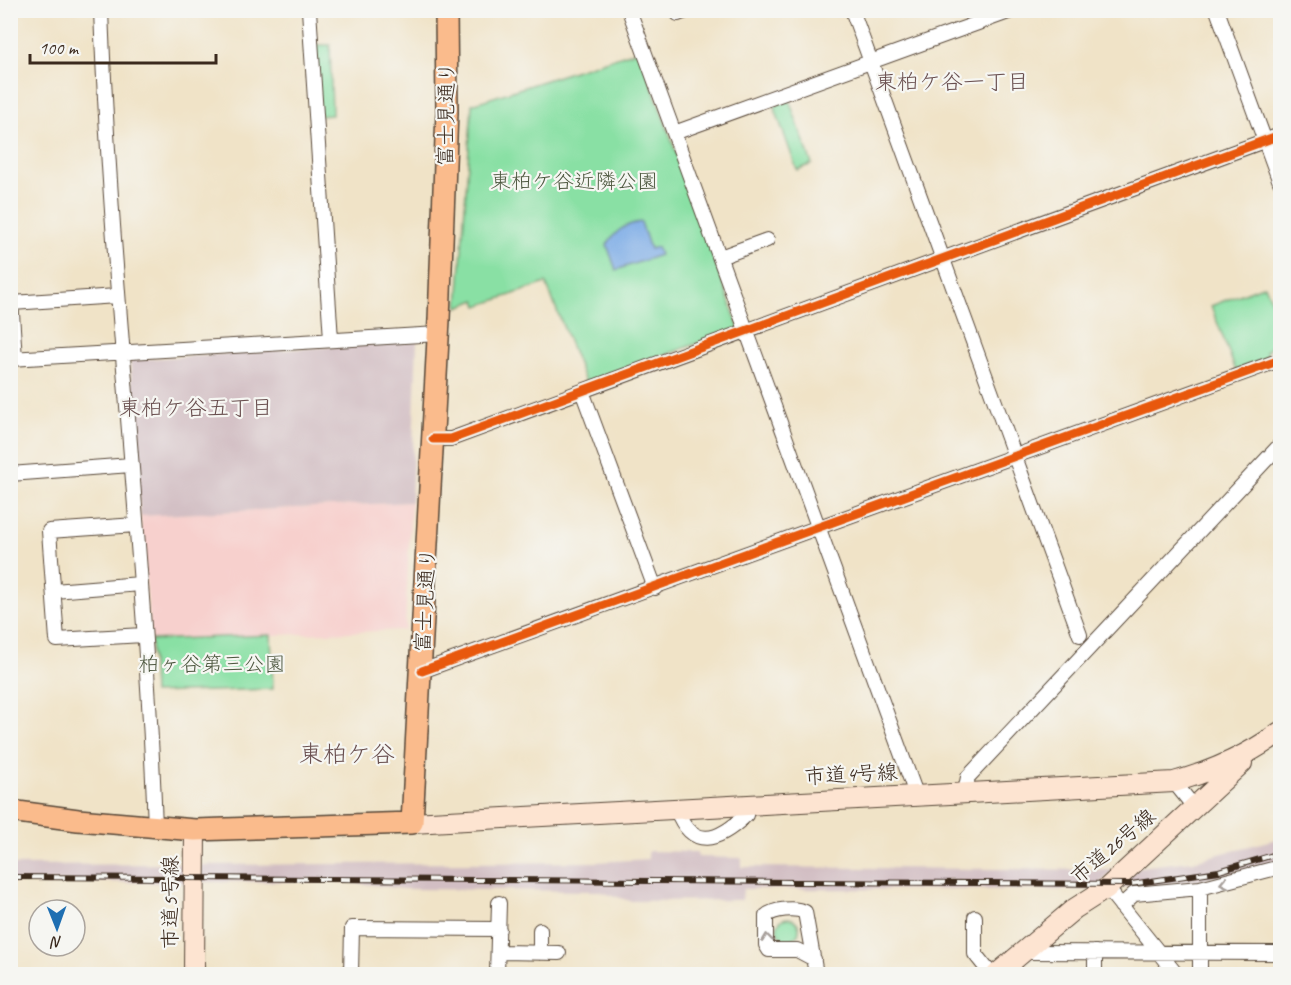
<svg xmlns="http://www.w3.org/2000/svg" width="1291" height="985" viewBox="0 0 1291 985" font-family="Caveat,'Klee One',sans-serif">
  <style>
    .built { fill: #f7d0cd }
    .industrial { fill: #d2bec3 }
    .green { fill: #89e0a4; stroke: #628561; stroke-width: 1.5 }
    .water { fill: #7babe6; stroke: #5b6a82; stroke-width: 1.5 }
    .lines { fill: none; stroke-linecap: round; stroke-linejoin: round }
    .street-casing { stroke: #564637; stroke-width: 16 }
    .secondary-casing { stroke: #564637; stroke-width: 22 }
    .primary-casing { stroke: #564637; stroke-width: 24 }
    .street { stroke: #fff; stroke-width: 14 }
    .secondary { stroke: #fde4d1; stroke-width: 20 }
    .primary { stroke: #fabb8c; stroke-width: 21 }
    .rail-casing { stroke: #3b2a1e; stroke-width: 6 }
    .rail { stroke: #f6f6f2; stroke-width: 4; stroke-dasharray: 11; stroke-linecap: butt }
    .cycleway-casing { stroke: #f6f6f2; stroke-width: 13 }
    .cycleway { stroke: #e8590c; stroke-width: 9 }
    .oneway { stroke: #a79f9a }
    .labels { text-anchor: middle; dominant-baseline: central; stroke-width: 4.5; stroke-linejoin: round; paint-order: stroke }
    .street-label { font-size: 21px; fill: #3b2a1e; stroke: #f6f6f2 }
    .park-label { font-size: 21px; fill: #4e5840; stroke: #f6f6f2 }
    .neighbourhood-label { font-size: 22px; fill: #6a5050; stroke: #f6f6f2 }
    .quarter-label { font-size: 24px; fill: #6a5050; stroke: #f6f6f2 }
  </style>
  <rect width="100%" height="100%" fill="#f6f6f2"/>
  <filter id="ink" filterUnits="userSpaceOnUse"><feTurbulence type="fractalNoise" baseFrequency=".0167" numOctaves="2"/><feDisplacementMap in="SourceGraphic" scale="12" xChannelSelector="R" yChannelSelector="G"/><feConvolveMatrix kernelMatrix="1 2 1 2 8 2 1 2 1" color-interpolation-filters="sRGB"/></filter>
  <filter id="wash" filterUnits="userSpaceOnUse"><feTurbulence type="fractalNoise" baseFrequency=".008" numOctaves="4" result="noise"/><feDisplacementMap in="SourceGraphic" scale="24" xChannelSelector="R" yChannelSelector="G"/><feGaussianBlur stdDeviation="1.35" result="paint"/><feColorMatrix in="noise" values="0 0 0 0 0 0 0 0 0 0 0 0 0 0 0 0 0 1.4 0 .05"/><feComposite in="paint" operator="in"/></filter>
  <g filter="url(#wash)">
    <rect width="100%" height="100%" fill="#f0e3c7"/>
    <!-- built -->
    <path class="built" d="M 411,502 L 405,630 L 151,640 L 140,516 Z"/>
    <!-- industrial -->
    <path class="industrial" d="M 417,341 L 411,502 L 140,516 L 130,360 Z
      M 1280,838 L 1280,860 L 1274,863 L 1197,882 L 1118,888 L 1139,867 L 1193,861 Z
      M 648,851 L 697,852 L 698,857 L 742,858 L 742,867 L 1114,870 L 1094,890 L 743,889 L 742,900 L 630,901 L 598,891 L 403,889 L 343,881 L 201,882 L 201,865 L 597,862 L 648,859 Z
      M 188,864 L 188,883 L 11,881 L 11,865 Z"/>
    <!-- green -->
    <path class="green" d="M 315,45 L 330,45 L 332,115 L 319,116 Z
      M 639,50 L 739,328 L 586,384 L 546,283 L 478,306 L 476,300 L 458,307 L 472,104 Z
      M 789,100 L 812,164 L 797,170 L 774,106 Z
      M 1265,285 L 1275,310 L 1277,341 L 1266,352 L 1269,358 L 1236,371 L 1211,306 Z
      M 271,635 L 273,689 L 153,693 L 151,640 Z
      M777 929a11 11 0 1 1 22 0a11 11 0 1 1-22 0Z"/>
    <!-- water -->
    <path class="water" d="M 641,222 L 650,249 L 657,247 L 660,255 L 616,270 L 607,245 C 615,231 625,224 641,222 Z"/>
  </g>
  <g filter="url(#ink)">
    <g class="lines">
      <defs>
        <path id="street" d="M 101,10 C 111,283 145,554 155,827
          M 309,10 L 331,339
          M 629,10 L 916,794
          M 677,10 L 678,14 L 689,10
          M 852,10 L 1080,635
          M 1217,10 L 1280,182
          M 674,133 L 1014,10
          M 720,257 L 767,240
          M 10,283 L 15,359
          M 12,303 L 117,296
          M 10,359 L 438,334
          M 582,391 L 655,588
          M 433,439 L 451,439 L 1280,135
          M 10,474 L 131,465
          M 136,525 L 49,531 L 57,640 L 143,635
          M 54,591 L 140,584
          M 422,671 L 1280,360
          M 1174,782 L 1194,807
          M 965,792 L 968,777 L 1280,445
          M 676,808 C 692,851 718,842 746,815 L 748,804
          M 1107,888 L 1176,974
          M 1200,888 L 1200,974
          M 1121,906 L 1134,894 L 1200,888 L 1280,867
          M 975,917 L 975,954 L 991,974
          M 540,930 L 540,953
          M 498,952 L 559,953
          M 1024,952 L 1280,953
          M 814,959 L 797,950 L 769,950 L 766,945 L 766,916 C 774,909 795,907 805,912 L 816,974
          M 351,974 L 352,928 L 499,929
          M 497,974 L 499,903
          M 1095,974 L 1095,952"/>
        <path id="secondary" d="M 412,823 L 1174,782 C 1214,771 1247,756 1280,732
          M 194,974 L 195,830
          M 997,974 L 1074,909 L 1107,888 L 1242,763"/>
        <path id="primary" d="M 10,811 L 78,820 L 195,830 L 412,823 L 439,320 L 447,112 L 446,10"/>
      </defs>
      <!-- street casing -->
      <use href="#street" class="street-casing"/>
      <!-- secondary casing -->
      <use href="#secondary" class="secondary-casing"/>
      <!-- primary casing -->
      <use href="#primary" class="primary-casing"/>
      <!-- street -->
      <use href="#street" class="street"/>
      <!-- secondary -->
      <use href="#secondary" class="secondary"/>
      <!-- primary -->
      <use href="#primary" class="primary"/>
      <defs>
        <path id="rail" d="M 10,877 L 1131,884 L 1219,871 L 1280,853"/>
      </defs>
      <!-- rail casing -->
      <use href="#rail" class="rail-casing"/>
      <!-- rail -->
      <use href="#rail" class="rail"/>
      <defs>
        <path id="cycleway" d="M 433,439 L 451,439 L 1280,135
          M 422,671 L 1280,360"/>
      </defs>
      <!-- cycleway casing -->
      <use href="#cycleway" class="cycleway-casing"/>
      <!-- cycleway -->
      <use href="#cycleway" class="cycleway"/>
    </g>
    <!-- one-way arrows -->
    <defs><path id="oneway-chevron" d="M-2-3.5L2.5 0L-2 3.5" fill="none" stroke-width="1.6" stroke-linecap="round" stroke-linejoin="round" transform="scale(1.5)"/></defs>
    <g class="oneway">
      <use href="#oneway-chevron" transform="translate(1224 883) rotate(168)"/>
      <use href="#oneway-chevron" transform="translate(767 938) rotate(-97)"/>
    </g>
  </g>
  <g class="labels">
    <!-- street labels -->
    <g class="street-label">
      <text transform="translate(446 114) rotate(-89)">富士見通り</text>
      <text transform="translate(425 600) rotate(-87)">富士見通り</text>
      <text transform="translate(851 774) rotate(-3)">市道4号線</text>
      <text transform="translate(1113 846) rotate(-40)">市道26号線</text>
      <text transform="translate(170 902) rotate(-90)">市道5号線</text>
    </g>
    <!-- park labels -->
    <g class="park-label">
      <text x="574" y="181">東柏ケ谷近隣公園</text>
      <text x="212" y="664">柏ヶ谷第三公園</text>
    </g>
    <!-- neighbourhood labels -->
    <g class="neighbourhood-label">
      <text x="952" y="82">東柏ケ谷一丁目</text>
      <text x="196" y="408">東柏ケ谷五丁目</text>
    </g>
    <!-- quarter labels -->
    <g class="quarter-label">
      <text x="347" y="754">東柏ケ谷</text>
    </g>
  </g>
  <!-- margin -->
  <rect width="1291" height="985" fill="none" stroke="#f6f6f2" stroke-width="36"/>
  <!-- north arrow -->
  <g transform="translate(57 928) rotate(179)"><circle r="28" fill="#f6f6f2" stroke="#aba49d" stroke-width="1.5"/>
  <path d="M0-4.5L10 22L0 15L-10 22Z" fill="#1f6fb2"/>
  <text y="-9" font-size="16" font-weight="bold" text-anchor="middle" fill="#3b2a1e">N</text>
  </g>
  <!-- scale -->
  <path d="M30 54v9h186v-9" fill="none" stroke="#3b2a1e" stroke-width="3"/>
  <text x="39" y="54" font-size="18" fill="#3b2a1e" stroke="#f6f6f2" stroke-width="4.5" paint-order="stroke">100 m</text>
</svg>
